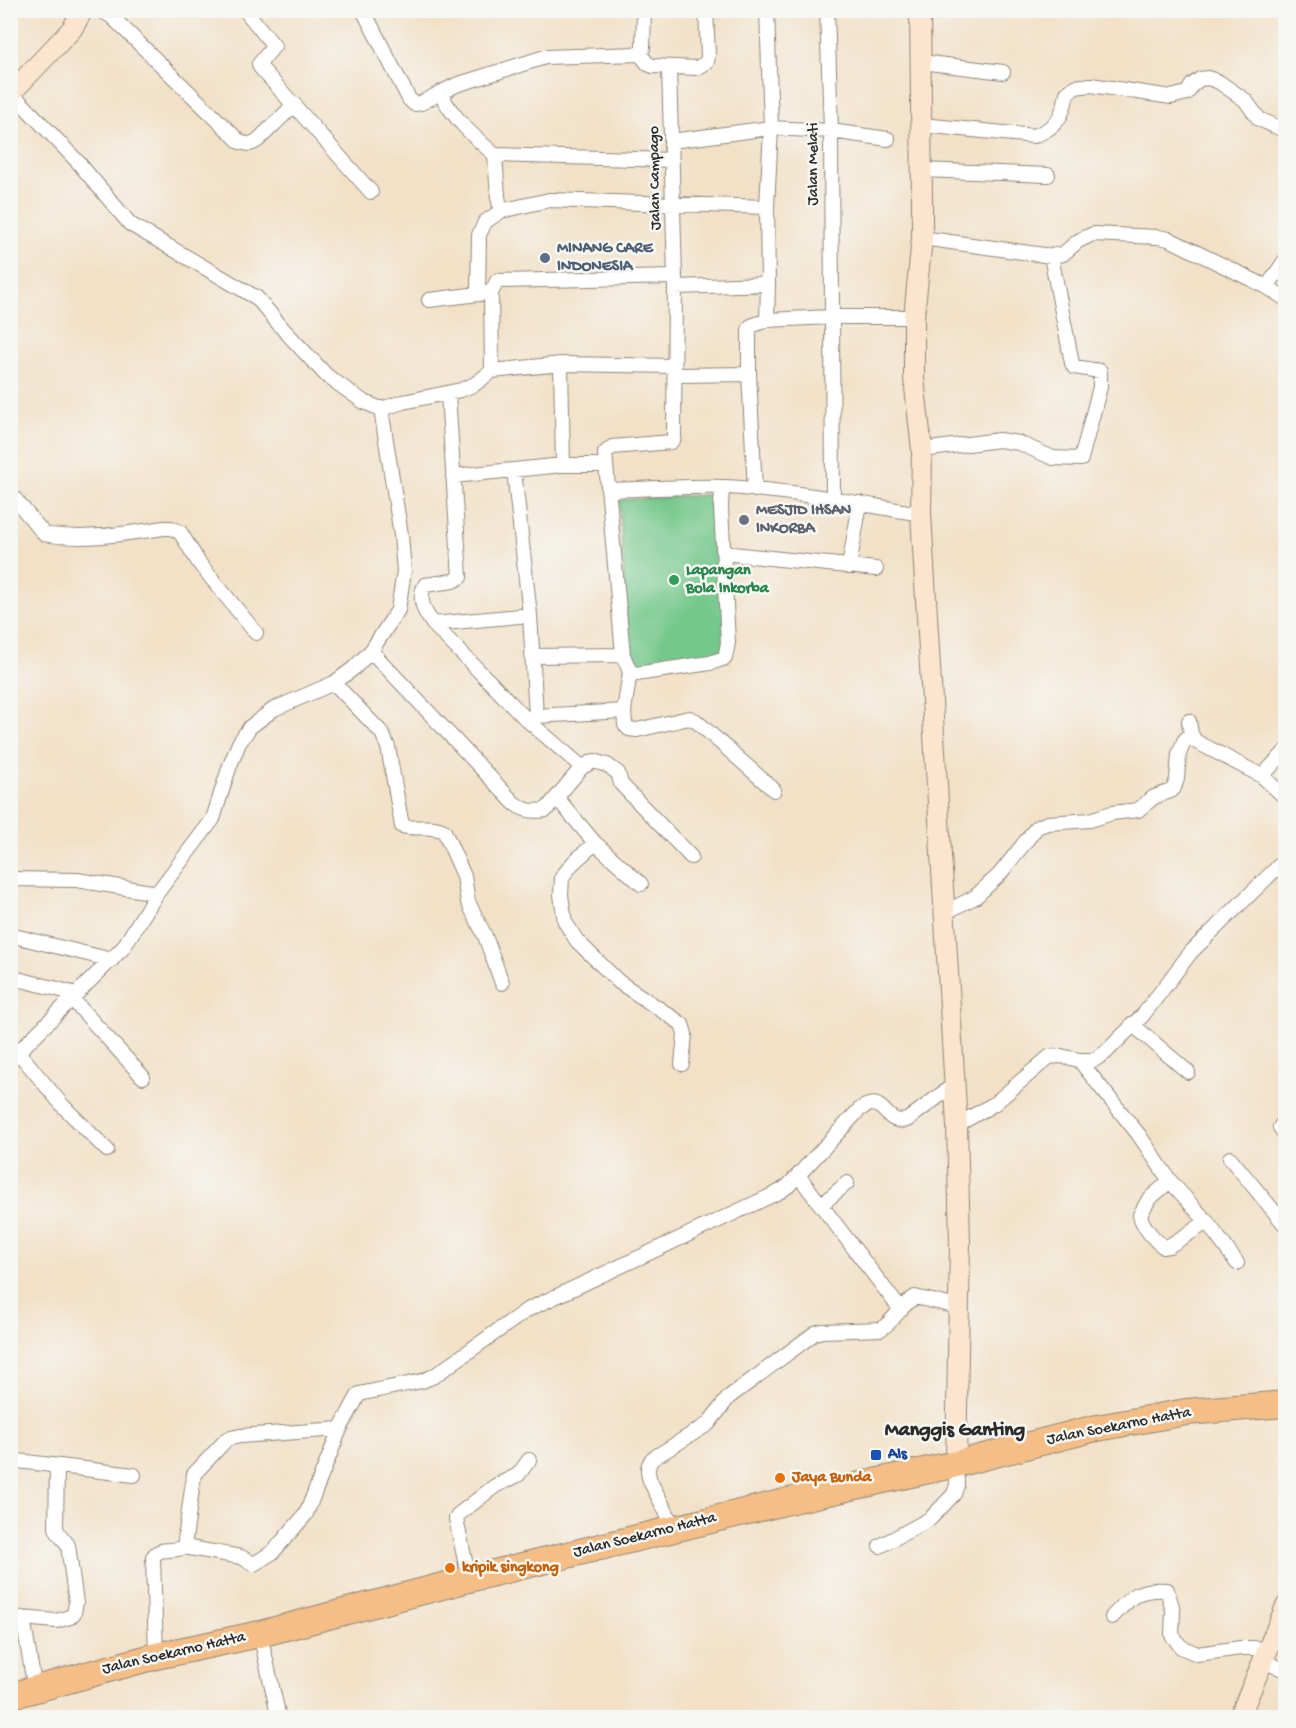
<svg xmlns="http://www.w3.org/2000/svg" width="1296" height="1728" viewBox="0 0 1296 1728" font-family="'Gochi Hand',sans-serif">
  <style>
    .grass { fill: #75c88b; stroke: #507a5b; stroke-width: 1.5 }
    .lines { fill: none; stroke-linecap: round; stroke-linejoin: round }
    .street-casing { stroke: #8e8679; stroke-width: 16 }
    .secondary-casing { stroke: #8e8679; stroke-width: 22 }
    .highway-casing { stroke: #8e8679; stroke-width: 28 }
    .street { stroke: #fff; stroke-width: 14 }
    .secondary { stroke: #fbe5cf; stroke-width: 20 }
    .highway { stroke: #f5be86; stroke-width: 26 }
    .service-dot { fill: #5c6f8a; stroke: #f6f6f2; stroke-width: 2 }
    .worship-dot { fill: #6b7280; stroke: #f6f6f2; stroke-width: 2 }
    .leisure-dot { fill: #2e9e5b; stroke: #f6f6f2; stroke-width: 2 }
    .transit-dot { fill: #1a4fb4; stroke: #f6f6f2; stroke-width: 2 }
    .food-dot { fill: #e8710a; stroke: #f6f6f2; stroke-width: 2 }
    .labels { text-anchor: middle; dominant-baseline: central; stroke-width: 5; stroke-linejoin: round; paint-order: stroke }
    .street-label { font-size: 16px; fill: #2b2b2b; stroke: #f6f6f2 }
    .service-label { font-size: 16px; font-weight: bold; fill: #4e5e75; stroke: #f6f6f2; text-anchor: start }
    .worship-label { font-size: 16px; font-weight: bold; fill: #5b616d; stroke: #f6f6f2; text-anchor: start }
    .leisure-label { font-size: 16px; font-weight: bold; fill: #27864d; stroke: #f6f6f2; text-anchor: start }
    .transit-label { font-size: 16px; font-weight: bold; fill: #164399; stroke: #f6f6f2; text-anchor: start }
    .food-label { font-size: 16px; font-weight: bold; fill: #c56008; stroke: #f6f6f2; text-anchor: start }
    .quarter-label { font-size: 20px; font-weight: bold; fill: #2b2b2b; stroke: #f6f6f2 }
  </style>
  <rect width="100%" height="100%" fill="#f6f6f2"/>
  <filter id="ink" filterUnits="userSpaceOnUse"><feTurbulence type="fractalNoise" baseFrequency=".0167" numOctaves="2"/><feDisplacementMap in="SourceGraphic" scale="12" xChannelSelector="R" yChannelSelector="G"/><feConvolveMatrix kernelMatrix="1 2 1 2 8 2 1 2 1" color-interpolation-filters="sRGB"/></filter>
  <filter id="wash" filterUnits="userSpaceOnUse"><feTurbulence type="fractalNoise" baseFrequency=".008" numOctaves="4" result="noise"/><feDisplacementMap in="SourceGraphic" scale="24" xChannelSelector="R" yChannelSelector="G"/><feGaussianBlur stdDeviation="1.35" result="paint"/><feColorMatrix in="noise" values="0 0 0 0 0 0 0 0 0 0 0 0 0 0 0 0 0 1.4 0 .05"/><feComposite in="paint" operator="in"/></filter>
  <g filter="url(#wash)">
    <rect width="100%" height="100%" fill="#f2e1c7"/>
    <!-- grass -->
    <path class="grass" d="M 718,494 L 728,661 L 629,666 L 619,500 Z"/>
  </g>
  <g filter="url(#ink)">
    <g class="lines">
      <defs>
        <path id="street" d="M 100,10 L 111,16 L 240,142 C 248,145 252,145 259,139 L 295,104
          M 245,10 L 274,46 L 259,64 L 260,67 L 371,192
          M 363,10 L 409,99 L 414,104 L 421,103 L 440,93
          M 767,10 L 771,128 L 767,207 L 768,284
          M 827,10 L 831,131 L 833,499
          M 640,54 L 648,64 L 653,66 L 697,68 L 707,62 L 708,55 L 706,10
          M 921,62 L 1003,72
          M 669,68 L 675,277 L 674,438 L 671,442 L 612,447 L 605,453 L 623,655 L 630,672 L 636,674 L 710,663 L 725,658 L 728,643 L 721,507 L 722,487
          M 12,93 L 78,162 L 130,224 L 257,298 L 283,329 L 327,376 L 364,402 L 381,409 L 403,402 L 461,390 L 475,384 L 492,371 L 561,364 L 674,366
          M 922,125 L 1034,136 C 1057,127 1063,117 1067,93 L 1075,87 L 1091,85 L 1171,97 L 1187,93 L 1192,85 L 1200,79 L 1208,78 L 1219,82 L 1245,100 L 1259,119 L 1286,131
          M 671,141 L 771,128 L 831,131 L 888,139
          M 495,155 L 672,160
          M 922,170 L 1048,175
          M 501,211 L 498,197 L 495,155 C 473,136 454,119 440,93 L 456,85 L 545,57 L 640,54 L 643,48 L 644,10
          M 922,238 L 1051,256 L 1063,254 L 1078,241 L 1093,234 L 1158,237 L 1169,239 L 1267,287 L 1286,259
          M 675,287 L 768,284 L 767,320
          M 1267,287 L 1286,299
          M 478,294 L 479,235 L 485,222 L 501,211 L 549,200 L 767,207
          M 429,300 L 487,293
          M 561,364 L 563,465
          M 492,371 L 491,293 L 497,281 L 675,277
          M 675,375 L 749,374
          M 448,394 L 460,577 L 453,581 L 425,585 C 417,599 425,613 433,624 L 527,720 L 582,767
          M 922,450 L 999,440 L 1019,443 L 1053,458 L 1081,459 L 1100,387 L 1100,371 L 1074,367 L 1072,363 L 1051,256
          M 514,471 L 530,615 L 536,716
          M 453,476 L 563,465 L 606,465
          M 608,490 C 647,489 686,486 724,487 C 790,490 856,503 921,514
          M 755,490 L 749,374 L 749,330 L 751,326 L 767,320 L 831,317 L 914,317
          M 10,493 L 44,534 C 83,541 125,534 164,528 L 171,528 L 180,532 L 199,563 L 256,633
          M 723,553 L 876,569
          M 849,567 L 860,503
          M 433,624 L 530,615
          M 371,651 L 514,803 C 525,811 532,812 546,810 L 582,767 L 594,761 L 607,765 L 618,773 L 621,784 L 691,857
          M 532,656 L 623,655
          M 334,683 L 382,733 L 388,747 L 402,826 C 417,830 431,824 444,831 L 464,876 L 468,902 L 485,936 L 502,983
          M 624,711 L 625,725 L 629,729 L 637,730 L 689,718 L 696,721 L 774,790
          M 529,719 L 536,716 L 624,711 L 630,672
          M 1189,721 L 1191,734 L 1195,741 L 1262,776
          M 1286,751 L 1262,776 L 1286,798
          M 557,798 L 595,843 L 641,884
          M 595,843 L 573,863 L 562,877 L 561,895 L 565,922 L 577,941 L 619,982 L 682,1024 L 685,1034 L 682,1064
          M 10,879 L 77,880 L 157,893
          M 946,912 L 975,897 L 999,875 L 1037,827 L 1048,823 L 1090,820 L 1112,813 L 1138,810 L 1154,797 L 1171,791 L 1174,788 L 1177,779 L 1179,754 L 1184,741 L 1191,734
          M 10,935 L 112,960
          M 10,977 L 77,994
          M 72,999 L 143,1077
          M 1132,1024 L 1188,1072
          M 18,1052 L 63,1106 L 107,1150
          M 10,1060 L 123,948 L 157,893 L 213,819 L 229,768 L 239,743 L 250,727 L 274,709 L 334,683 L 354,668 L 371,651 L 398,610 L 404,571 L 401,535 L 381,409
          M 1079,1060 L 1139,1135 L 1170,1181 L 1207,1222 L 1237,1263
          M 1286,1121 L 1280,1127 L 1286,1136
          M 957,1125 L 994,1104 L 1049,1057 L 1061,1056 L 1079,1060 L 1094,1060 L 1105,1053 L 1143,1015 L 1191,952 L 1286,859
          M 1230,1158 L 1286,1226
          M 798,1175 L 901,1310
          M 1170,1181 L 1149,1199 L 1140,1215 C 1142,1226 1155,1241 1164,1247 L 1169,1246 L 1207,1222
          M 821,1205 L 847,1183
          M 10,1460 L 134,1475
          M 675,1529 L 650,1481 C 647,1472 647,1466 652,1459 L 708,1424 L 729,1397 L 815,1333 L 822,1331 L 881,1329 C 894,1321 901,1305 915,1297 L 958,1307
          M 880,1546 L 930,1519 L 954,1494 L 957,1485 L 956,1464
          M 184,1547 L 241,1557 L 254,1564 L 273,1552 L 306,1514 L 340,1429
          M 469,1579 L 456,1519 L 459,1514 L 495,1486 L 518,1475 L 529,1460
          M 10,1617 L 56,1621 L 70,1617 L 74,1613 L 76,1603 L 68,1545 L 59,1534 L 56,1528 L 57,1466
          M 1112,1617 C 1131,1597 1137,1588 1167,1590 L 1173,1610 L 1172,1635 L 1181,1647 L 1197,1654 L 1241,1648 L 1256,1648 L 1266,1651
          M 23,1618 L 35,1690
          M 260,1634 L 279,1718
          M 156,1656 L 153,1557 C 160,1546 173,1553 184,1547 L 194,1474 L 227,1439 L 240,1436 L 340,1429 L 359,1394 L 422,1381 L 434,1376 L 527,1310 L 779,1192 L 788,1186 L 859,1110 C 886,1091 882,1126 907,1120 L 955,1084
          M 1261,1661 L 1286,1670"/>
        <path id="secondary" d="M 920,10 L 922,198 L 922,238 L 914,317 L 914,379 L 922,450 L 921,514 L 957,1125 L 960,1243 L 956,1464
          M 10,94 L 72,29 L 83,10
          M 1239,1718 L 1286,1606"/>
        <path id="highway" d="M 10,1696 L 156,1656 L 260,1634 L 469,1579 L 797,1499 L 956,1464 L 1092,1429 L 1186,1412 L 1286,1404"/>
      </defs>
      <!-- street casing -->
      <use href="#street" class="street-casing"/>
      <!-- secondary casing -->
      <use href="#secondary" class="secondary-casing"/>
      <!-- highway casing -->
      <use href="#highway" class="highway-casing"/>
      <!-- street -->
      <use href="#street" class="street"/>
      <!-- secondary -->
      <use href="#secondary" class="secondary"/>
      <!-- highway -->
      <use href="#highway" class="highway"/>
    </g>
  </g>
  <!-- markers -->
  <circle class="service-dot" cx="545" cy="258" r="6"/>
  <circle class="worship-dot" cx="744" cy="520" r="6"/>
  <circle class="leisure-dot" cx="674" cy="580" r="6"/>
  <rect class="transit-dot" x="870" y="1449" width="12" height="12" rx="3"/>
  <g class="food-dot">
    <circle cx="780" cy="1478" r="6"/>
    <circle cx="450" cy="1568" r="6"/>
  </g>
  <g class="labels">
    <!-- street labels -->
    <g class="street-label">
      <text transform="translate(814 164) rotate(-90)">Jalan Melati</text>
      <text transform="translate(656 178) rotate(-91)">Jalan Campago</text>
      <text transform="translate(1119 1427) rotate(-11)">Jalan Soekarno Hatta</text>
      <text transform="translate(645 1536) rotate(-14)">Jalan Soekarno Hatta</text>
      <text transform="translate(174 1654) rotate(-13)">Jalan Soekarno Hatta</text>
    </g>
    <!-- service labels -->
    <g class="service-label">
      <text x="557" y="249">MINANG CARE<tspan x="557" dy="18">INDONESIA</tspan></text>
    </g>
    <!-- worship labels -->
    <g class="worship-label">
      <text x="756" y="511">MESJID IHSAN<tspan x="756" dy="18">INKORBA</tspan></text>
    </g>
    <!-- leisure labels -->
    <g class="leisure-label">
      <text x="686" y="571">Lapangan<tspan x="686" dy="18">Bola Inkorba</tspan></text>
    </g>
    <!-- transit labels -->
    <g class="transit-label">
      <text x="888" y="1455">Als</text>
    </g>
    <!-- food labels -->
    <g class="food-label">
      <text x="792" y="1478">Jaya Bunda</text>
      <text x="462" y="1568">kripik singkong</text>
    </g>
    <!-- quarter labels -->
    <g class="quarter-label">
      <text x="955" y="1431">Manggis Ganting</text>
    </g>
  </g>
  <!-- margin -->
  <rect width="1296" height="1728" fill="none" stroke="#f6f6f2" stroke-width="36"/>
</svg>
